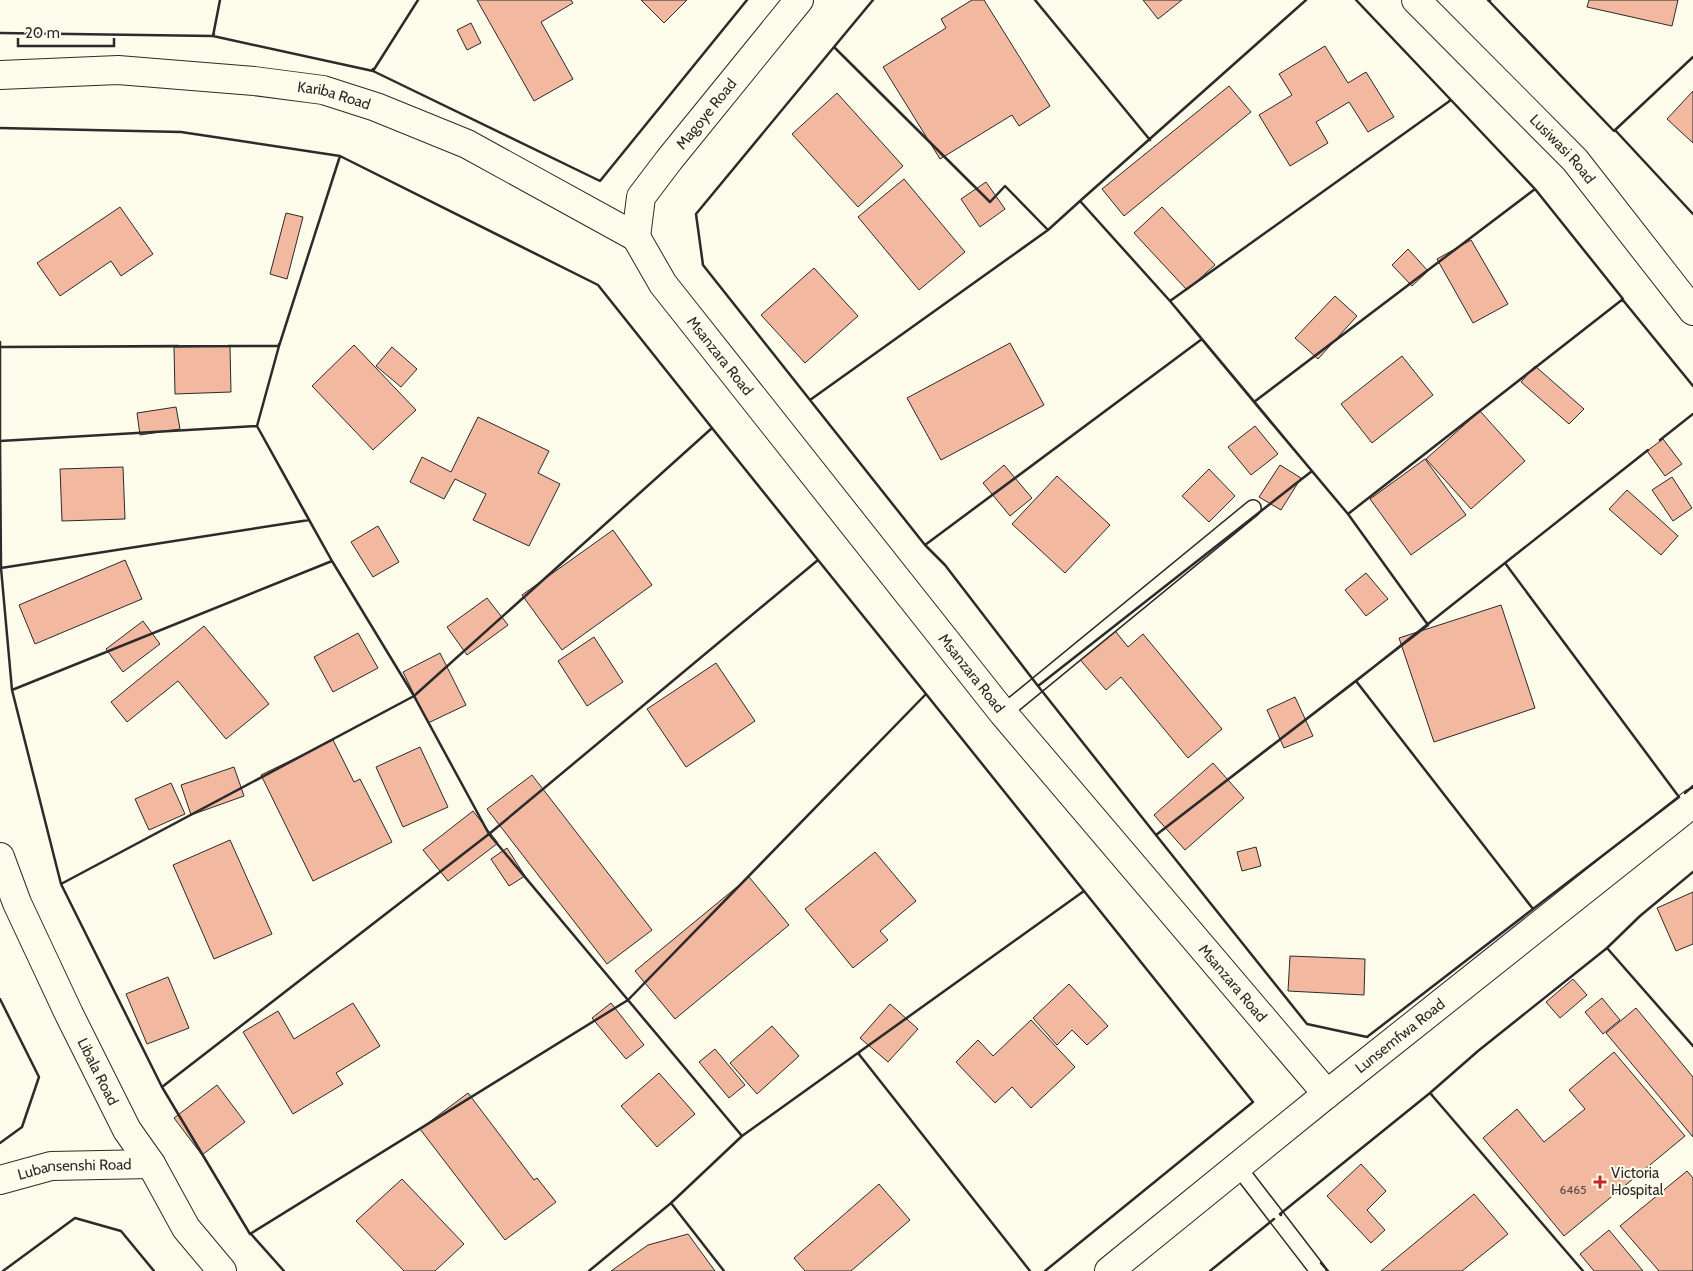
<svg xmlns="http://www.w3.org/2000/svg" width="1693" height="1271" viewBox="0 0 1693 1271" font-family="Cabin,sans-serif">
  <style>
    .building { fill: #f2b8a0; stroke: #2b2b2b }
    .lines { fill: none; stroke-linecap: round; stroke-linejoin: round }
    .lane-casing { stroke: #2b2b2b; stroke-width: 18 }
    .street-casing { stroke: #2b2b2b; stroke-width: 30 }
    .lane { stroke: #fdfbea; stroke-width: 15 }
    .street { stroke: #fdfbea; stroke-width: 28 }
    .wall { stroke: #2b2b2b; stroke-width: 2.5 }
    .poi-dot { fill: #c62828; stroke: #fdfbea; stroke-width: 2 }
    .labels { text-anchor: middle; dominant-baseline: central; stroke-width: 4; stroke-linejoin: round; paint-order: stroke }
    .number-label { font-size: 12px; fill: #5d4e48 }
    .street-label { font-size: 15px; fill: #2b2b2b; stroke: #fdfbea }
    .poi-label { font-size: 15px; fill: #2b2b2b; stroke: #fdfbea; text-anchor: start }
  </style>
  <rect width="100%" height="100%" fill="#fdfbea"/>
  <!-- building -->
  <path class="building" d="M 477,0 L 571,0 L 573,3 L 541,22 L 573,79 L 534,101 Z
    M 641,0 L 687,0 L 664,23 Z
    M 972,0 L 984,0 L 1050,106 L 1019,126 L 1012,115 L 940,159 L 883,67 L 946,28 L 941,19 Z
    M 1143,0 L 1182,0 L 1158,19 Z
    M 1589,0 L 1678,0 L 1672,26 L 1587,7 Z
    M 471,23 L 481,43 L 467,50 L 457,30 Z
    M 1325,46 L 1348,83 L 1366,72 L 1394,117 L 1368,132 L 1349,102 L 1316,122 L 1328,143 L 1290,166 L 1259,115 L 1292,95 L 1279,74 Z
    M 1229,86 L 1251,112 L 1124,216 L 1102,189 Z
    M 1693,91 L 1693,143 L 1667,119 Z
    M 837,93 L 903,166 L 858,207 L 792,134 Z
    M 904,179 L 965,252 L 919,290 L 858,217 Z
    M 986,182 L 1005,209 L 980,227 L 961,199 Z
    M 120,207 L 153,254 L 121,276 L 111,261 L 60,296 L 37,263 Z
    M 1162,207 L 1215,265 L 1187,290 L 1134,233 Z
    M 286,213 L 303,217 L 287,279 L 270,274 Z
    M 1471,240 L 1508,304 L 1473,323 L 1437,259 Z
    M 1408,249 L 1428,271 L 1412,286 L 1392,265 Z
    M 814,268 L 858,316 L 805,363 L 761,315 Z
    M 1335,296 L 1357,316 L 1318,359 L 1295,338 Z
    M 1010,343 L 1044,405 L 941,460 L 907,398 Z
    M 354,345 L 416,410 L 373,450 L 312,386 Z
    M 230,346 L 231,392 L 175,394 L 174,347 Z
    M 392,347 L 417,369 L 401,387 L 376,366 Z
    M 1402,356 L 1433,395 L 1372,443 L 1341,404 Z
    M 1535,366 L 1584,409 L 1569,424 L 1521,382 Z
    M 176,407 L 180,429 L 140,435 L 137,413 Z
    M 1480,411 L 1525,461 L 1471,509 L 1426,459 Z
    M 478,417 L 549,451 L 538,473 L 560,484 L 529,546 L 473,520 L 486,494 L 455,479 L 444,499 L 410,482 L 422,457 L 451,472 Z
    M 1255,426 L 1278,454 L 1251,475 L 1228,447 Z
    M 1663,439 L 1682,464 L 1665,476 L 1647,451 Z
    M 1425,459 L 1466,515 L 1411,555 L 1370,499 Z
    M 1004,465 L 1032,498 L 1010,516 L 983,483 Z
    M 1280,465 L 1301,478 L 1281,510 L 1259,497 Z
    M 123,467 L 125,519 L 62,521 L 60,469 Z
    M 1209,469 L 1235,496 L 1209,522 L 1182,496 Z
    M 1057,476 L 1110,525 L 1065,573 L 1012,524 Z
    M 1672,477 L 1692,508 L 1673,521 L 1652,490 Z
    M 1627,490 L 1678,536 L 1661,555 L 1609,509 Z
    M 378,526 L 399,562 L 373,577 L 351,542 Z
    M 613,530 L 652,585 L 562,650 L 522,595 Z
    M 125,560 L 142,599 L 35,644 L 19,605 Z
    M 1366,573 L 1388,599 L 1366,616 L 1345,590 Z
    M 487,598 L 508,625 L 467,655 L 447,627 Z
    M 1501,605 L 1535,708 L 1434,742 L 1399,638 Z
    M 143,621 L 160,644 L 123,672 L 106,649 Z
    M 204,626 L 269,704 L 226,739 L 178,681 L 127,722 L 111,702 Z
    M 1112,627 L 1128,647 L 1143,634 L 1222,729 L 1188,758 L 1121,677 L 1106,690 L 1077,656 Z
    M 358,633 L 378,668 L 333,692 L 314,657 Z
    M 594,637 L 623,682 L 587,706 L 558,661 Z
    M 440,653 L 466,705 L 428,723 L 403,672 Z
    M 716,663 L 755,721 L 686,767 L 647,709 Z
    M 1295,697 L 1313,736 L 1284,748 L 1267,710 Z
    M 333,740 L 354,782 L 360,779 L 392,842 L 313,881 L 261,775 Z
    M 420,747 L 448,807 L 403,827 L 376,767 Z
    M 1213,763 L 1244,798 L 1185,850 L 1154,815 Z
    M 234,767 L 244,796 L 191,815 L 181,785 Z
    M 532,775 L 652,930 L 607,964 L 487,809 Z
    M 171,783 L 185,814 L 149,830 L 135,799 Z
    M 473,811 L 498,843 L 448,881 L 423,850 Z
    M 230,840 L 272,934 L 214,959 L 173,865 Z
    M 1256,847 L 1261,866 L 1242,871 L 1237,852 Z
    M 507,848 L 525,876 L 509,886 L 491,859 Z
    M 875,852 L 916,901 L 880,931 L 888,940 L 853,968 L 805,909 Z
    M 749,877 L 789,925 L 675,1019 L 635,971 Z
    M 1693,892 L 1693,944 L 1676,951 L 1657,908 Z
    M 1290,956 L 1365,959 L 1364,995 L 1288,991 Z
    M 168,977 L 189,1028 L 147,1044 L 126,994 Z
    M 1573,979 L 1587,995 L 1560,1018 L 1546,1002 Z
    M 1069,984 L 1108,1026 L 1087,1045 L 1072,1030 L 1057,1045 L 1033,1018 Z
    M 1602,998 L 1620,1020 L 1603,1034 L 1585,1012 Z
    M 353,1003 L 380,1046 L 336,1073 L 343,1084 L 293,1114 L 243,1032 L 278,1011 L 294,1039 Z
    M 611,1003 L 644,1045 L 626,1059 L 592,1018 Z
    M 890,1004 L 918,1029 L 888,1062 L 860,1038 Z
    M 1636,1008 L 1693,1077 L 1693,1137 L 1606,1033 Z
    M 1031,1020 L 1075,1067 L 1031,1108 L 1012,1087 L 995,1103 L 956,1062 L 978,1040 L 993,1056 Z
    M 772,1026 L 799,1056 L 757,1094 L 730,1063 Z
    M 715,1049 L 745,1085 L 729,1098 L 699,1062 Z
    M 1614,1052 L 1685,1136 L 1564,1236 L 1483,1138 L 1517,1109 L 1544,1142 L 1585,1109 L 1569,1090 Z
    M 659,1073 L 695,1114 L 657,1147 L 621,1106 Z
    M 217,1085 L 245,1122 L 202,1155 L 174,1118 Z
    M 468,1093 L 534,1180 L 537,1178 L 556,1202 L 505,1240 L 420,1129 Z
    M 1361,1164 L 1386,1191 L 1367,1210 L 1385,1230 L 1371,1243 L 1327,1196 Z
    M 1687,1171 L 1693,1178 L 1693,1271 L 1659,1271 L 1620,1226 Z
    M 402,1179 L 464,1244 L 435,1271 L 404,1271 L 356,1221 Z
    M 879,1184 L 910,1220 L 851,1271 L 805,1271 L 794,1258 Z
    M 1474,1194 L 1508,1234 L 1462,1271 L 1381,1271 Z
    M 1609,1230 L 1643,1271 L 1594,1271 L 1580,1254 Z
    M 688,1234 L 715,1271 L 611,1271 L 648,1245 Z"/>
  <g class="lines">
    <defs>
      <path id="lane" d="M 1003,713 L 1253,508
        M 1238,1167 L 1318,1271"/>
      <g id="street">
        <path id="s1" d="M 1416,0 L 1575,160 L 1693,311"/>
        <path id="s2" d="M 0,75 L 118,70 L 254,81 L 323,90 L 376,107 L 467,144 L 636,237"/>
        <path id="s3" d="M 636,237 L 663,284 L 1003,713 L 1327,1094"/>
        <path id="s4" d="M 636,237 L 641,197 L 669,160 L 799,0"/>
        <path id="s5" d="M 0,857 L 17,903 L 69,1014 L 127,1130 L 151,1164 L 186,1228 L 222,1271"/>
        <path id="s6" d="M 0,1180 L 51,1166 L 151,1164"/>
        <path id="s7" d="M 1109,1271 L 1327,1094 L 1693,803"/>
      </g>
    </defs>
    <!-- lane casing -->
    <use href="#lane" class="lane-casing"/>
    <!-- street casing -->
    <use href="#street" class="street-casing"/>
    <!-- lane -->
    <use href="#lane" class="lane"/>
    <!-- street -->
    <use href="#street" class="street"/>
    <!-- wall -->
    <path class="wall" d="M 220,0 L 213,36 L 373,71 L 373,69
      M 418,0 L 373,71 L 600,181 L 747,0
      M 1035,0 L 1150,140
      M 1356,0 L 1451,100 L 1449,101
      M 1488,0 L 1489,1 L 1490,0 L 1489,1 L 1614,131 L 1693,57
      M 0,33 L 213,36 L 214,34
      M 834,47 L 990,202 L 1005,186 L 1048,230 L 810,400 L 703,265 L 696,214 Z
      M 835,48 L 834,47 L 873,0
      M 1451,100 L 1535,189 L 1254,402 L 1170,301 Z
      M 0,128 L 181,132 L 340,156
      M 1615,130 L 1693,214
      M 340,156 L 598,285 L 712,428 L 414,696 L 332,561 L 257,426 L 279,346 Z
      M 1535,189 L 1623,299 L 1348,514 L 1254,402 Z
      M 1080,201 L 1170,301 L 1202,339 L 925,545 L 810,400 L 1048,230 Z
      M 1080,201 L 1306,0
      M 1622,299 L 1693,386
      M 1202,339 L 1312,471 L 1038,686 L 945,565 L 925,545 Z
      M 0,342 L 0,347 L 178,346
      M 228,346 L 279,346 L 279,344
      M 279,346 L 257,426 L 0,441 L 0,347 Z
      M 257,426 L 309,520 L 1,568 L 0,441 Z
      M 712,428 L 818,560 L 489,834 L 414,696 Z
      M 1660,440 L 1693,414
      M 1312,471 L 1348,514 L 1428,625 L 1156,835 L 1038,686 Z
      M 309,520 L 332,561 L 12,690 L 1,568 Z
      M 818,560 L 926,694 L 628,1000 L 489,834 Z
      M 332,561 L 414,696 L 61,884 L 12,690 Z
      M 1505,563 L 1679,797 L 1533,909 L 1356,681 Z
      M 1505,563 L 1648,450
      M 1356,681 L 1533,909 L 1367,1037 L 1307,1024 L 1156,835 Z
      M 926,694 L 1084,891 L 742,1136 L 628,1000 Z
      M 414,696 L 489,834 L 162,1087 L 61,884 Z
      M 1685,793 L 1693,786
      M 489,834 L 628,1000 L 250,1234 L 162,1087 Z
      M 1607,948 L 1640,916 L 1693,872
      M 0,999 L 39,1077 L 22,1127 L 0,1143
      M 860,1052 L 858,1053 L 1030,1271
      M 673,1201 L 671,1203 L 724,1271
      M 1281,1215 L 1280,1214 L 1430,1093 L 1432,1095
      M 251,1234 L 284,1271
      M 1321,1263 L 1328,1271
      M 3,1271 L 75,1218 L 121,1231 L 154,1271
      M 589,1271 L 671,1203 L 742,1136 L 741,1135
      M 1045,1271 L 1253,1102 L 1084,891 L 1083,892
      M 1210,1271 L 1274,1219
      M 1583,1271 L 1430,1093 L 1478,1051 L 1607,948 L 1693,1046"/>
  </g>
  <!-- markers -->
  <path class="poi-dot" d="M1597.5 1174.5h5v5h5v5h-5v5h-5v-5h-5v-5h5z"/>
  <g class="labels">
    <!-- number labels -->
    <g class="number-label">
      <text x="1573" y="1189">6465</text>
    </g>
    <!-- street labels -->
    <g class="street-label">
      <text stroke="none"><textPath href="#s2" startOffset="336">Kariba Road</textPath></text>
      <text stroke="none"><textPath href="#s4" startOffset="146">Magoye Road</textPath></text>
      <text stroke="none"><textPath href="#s1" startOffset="209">Lusiwasi Road</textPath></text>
      <text stroke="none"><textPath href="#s3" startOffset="146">Msanzara Road</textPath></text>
      <text stroke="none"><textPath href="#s3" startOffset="551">Msanzara Road</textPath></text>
      <text stroke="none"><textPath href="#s3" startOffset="956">Msanzara Road</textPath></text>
      <text stroke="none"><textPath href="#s7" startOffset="374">Lunsemfwa Road</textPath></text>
      <text stroke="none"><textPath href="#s5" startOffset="236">Libala Road</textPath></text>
      <text stroke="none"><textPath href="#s6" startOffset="76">Lubansenshi Road</textPath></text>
    </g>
    <!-- poi labels -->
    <g class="poi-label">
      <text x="1611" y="1173">Victoria<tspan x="1611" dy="17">Hospital</tspan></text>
    </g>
  </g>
  <!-- scale -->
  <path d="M18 38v8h96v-8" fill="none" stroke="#2b2b2b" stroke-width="2.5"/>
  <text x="25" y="38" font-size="15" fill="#2b2b2b" stroke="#fdfbea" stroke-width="4" paint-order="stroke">20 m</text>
</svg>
